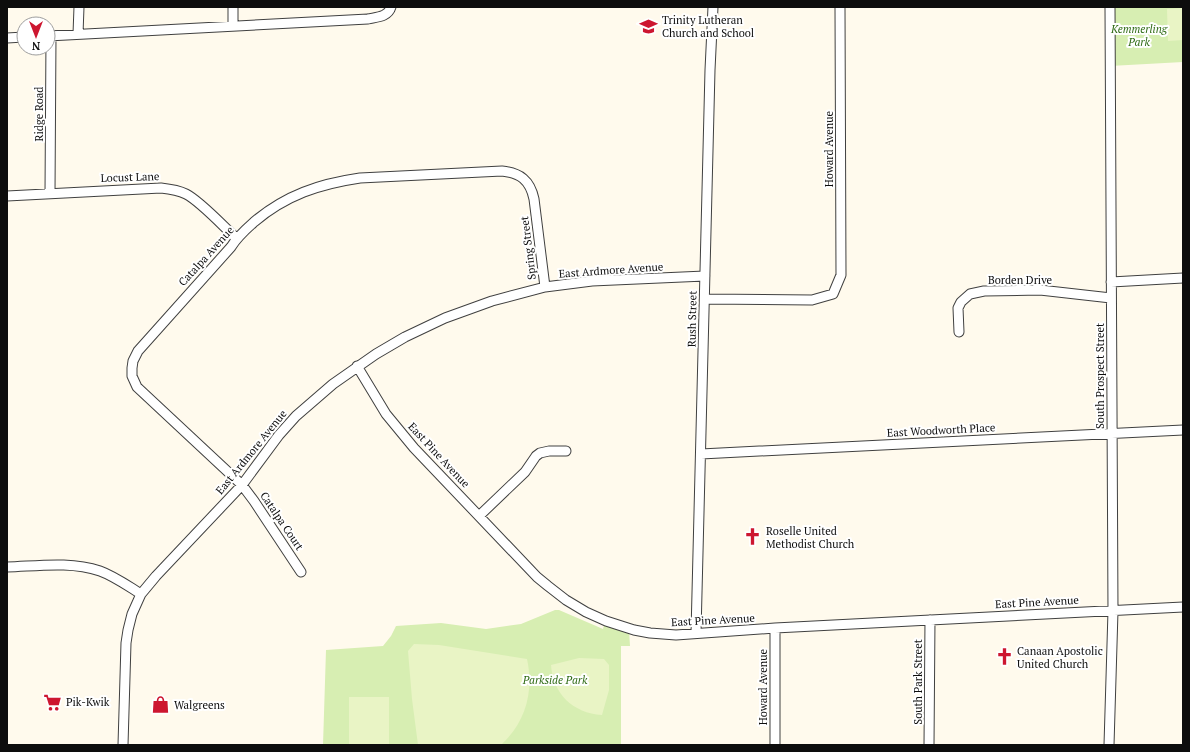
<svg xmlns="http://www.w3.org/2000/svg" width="1190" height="752" viewBox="0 0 1190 752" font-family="'PT Serif',serif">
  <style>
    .green { fill: #d7eeb2 }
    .pitch { fill: #e9f4c5 }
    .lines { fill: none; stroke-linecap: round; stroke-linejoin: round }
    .minor-casing { stroke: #404040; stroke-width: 11 }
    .minor { stroke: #fff; stroke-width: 9 }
    .labels { text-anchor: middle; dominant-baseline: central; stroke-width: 4; stroke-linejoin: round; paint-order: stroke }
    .poi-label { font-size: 11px; fill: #0d0d0d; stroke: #fff; text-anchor: start }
    .park-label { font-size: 11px; font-style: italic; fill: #306c16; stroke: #fff }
    .street-label { font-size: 11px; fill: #0d0d0d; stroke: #fff }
  </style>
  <rect width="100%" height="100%" fill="#fffaed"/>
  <!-- green -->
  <path class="green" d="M 1110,7 L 1183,7 L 1183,62 L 1110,66 Z
    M 555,610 L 559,610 L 603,629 L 604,625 L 607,623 L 629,630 L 630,646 L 621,646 L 621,745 L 323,745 L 326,650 L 383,646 L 391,636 L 396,626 L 441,623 L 486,629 L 521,624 Z"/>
  <!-- pitch -->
  <path class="pitch" d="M 1182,8 L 1183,40 L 1168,41 L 1167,9 Z
    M 414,644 L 439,645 L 527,659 C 534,691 526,722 501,745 L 418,745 L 412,699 L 408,651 Z
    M 579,658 L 604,659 L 609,665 L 609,690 L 602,715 C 573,713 553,694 551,665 Z
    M 349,697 L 389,697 L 389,745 L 349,745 Z"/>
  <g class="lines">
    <defs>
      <path id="minor" d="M 233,7 L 233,25
        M 78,34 L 79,7
        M 48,36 L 368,19 C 377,17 388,17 391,7
        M 7,38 L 24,37
        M 50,193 L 51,36
        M 7,196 L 161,188 C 170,189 178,190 186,194 C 200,201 223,226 236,238
        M 1111,282 L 1183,278
        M 705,299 L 812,300 L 833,294 L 841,275 L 840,7
        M 959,332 L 958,308 L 961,302 L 970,294 L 984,291 L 1040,290 L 1111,298
        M 357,366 L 386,414 L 414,448 L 537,577 L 548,586 L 566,600 L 586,612 L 606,621 L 634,630 L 650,633 L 676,635 L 775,628 L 1183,607
        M 701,454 L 1183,430
        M 479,516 L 525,472 L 536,456 L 540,453 L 549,451 L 566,451
        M 7,567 C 38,566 70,561 100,571 C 114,576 128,586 141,594
        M 301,572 L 254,501 L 242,485 L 137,387 L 132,376 L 132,368 L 133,361 L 138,351 L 231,247 C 237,237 245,230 254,222 C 286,195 319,184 360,178 L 502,171 C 520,173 530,180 534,199 L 545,287
        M 775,628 L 775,745
        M 696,633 L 710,70 L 713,7
        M 123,745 L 126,643 L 128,630 L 132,614 L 141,594 L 156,576 L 242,485 L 279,435 L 296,416 L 333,384 L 376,354 L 405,337 L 445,318 L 492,301 L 545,287 L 592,281 L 705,276
        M 929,745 L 930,620
        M 1109,745 L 1113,611 L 1110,7"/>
    </defs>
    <!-- minor casing -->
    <use href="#minor" class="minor-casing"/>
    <!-- minor -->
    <use href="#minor" class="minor"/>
  </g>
  <!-- icons -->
  <defs>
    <symbol id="school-bare" viewBox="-9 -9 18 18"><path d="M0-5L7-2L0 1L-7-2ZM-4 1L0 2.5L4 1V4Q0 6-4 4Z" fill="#cd1630" stroke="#fff" stroke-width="2.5" paint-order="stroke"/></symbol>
    <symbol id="church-bare" viewBox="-9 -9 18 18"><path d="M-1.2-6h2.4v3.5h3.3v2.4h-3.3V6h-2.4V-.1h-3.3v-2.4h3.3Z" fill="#cd1630" stroke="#fff" stroke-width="2.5" paint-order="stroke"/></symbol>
    <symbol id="supermarket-bare" viewBox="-9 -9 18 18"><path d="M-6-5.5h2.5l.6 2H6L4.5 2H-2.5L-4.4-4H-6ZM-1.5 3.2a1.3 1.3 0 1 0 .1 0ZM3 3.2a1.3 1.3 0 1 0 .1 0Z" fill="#cd1630" stroke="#fff" stroke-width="2.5" paint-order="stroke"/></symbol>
    <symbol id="shop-bare" viewBox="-9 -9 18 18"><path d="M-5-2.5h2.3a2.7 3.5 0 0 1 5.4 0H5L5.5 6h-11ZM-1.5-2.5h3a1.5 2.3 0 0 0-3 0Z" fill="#cd1630" stroke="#fff" stroke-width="2.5" paint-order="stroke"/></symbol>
  </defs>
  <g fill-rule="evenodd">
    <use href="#school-bare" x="636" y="14" width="25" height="25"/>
    <use href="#church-bare" x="740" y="524" width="25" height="25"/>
    <use href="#church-bare" x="992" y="644" width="25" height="25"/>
    <use href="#supermarket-bare" x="40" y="690" width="25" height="25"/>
    <use href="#shop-bare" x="148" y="692" width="25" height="25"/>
  </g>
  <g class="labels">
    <!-- poi labels -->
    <g class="poi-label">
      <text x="662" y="20">Trinity Lutheran<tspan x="662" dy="13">Church and School</tspan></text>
      <text x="766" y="531">Roselle United<tspan x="766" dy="13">Methodist Church</tspan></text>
      <text x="1017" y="651">Canaan Apostolic<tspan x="1017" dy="13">United Church</tspan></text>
      <text x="66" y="702">Pik-Kwik</text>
      <text x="174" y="705">Walgreens</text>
    </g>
    <!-- park labels -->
    <g class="park-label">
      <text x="1139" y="29">Kemmerling<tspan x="1139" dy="13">Park</tspan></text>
      <text x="555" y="680">Parkside Park</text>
    </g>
    <!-- street labels -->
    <g class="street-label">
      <text transform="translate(39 114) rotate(-90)">Ridge Road</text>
      <text transform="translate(829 149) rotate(-90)">Howard Avenue</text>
      <text transform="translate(130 177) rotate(-2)">Locust Lane</text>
      <text transform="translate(528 248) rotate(-97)">Spring Street</text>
      <text transform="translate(206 256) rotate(-48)">Catalpa Avenue</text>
      <text transform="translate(611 270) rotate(-4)">East Ardmore Avenue</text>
      <text x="1020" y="280">Borden Drive</text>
      <text transform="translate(692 319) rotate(-89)">Rush Street</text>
      <text transform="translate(1100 376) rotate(-90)">South Prospect Street</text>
      <text transform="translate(941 430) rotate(-3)">East Woodworth Place</text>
      <text transform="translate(251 452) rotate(-51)">East Ardmore Avenue</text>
      <text transform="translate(439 455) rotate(47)">East Pine Avenue</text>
      <text transform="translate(282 521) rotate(56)">Catalpa Court</text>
      <text transform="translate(1037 602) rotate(-3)">East Pine Avenue</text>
      <text transform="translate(713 620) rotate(-3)">East Pine Avenue</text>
      <text transform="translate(918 682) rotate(-90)">South Park Street</text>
      <text transform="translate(763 687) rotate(-90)">Howard Avenue</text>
    </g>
  </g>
  <!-- border -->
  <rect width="1190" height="752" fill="none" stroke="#0d0d0d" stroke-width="16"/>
  <!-- north arrow -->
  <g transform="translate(36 36) rotate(180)"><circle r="19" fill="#ffffff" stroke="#9e9e9e"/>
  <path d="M0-3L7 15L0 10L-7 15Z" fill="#cd1630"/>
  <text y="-6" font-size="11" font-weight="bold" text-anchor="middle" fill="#0d0d0d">N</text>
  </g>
</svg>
